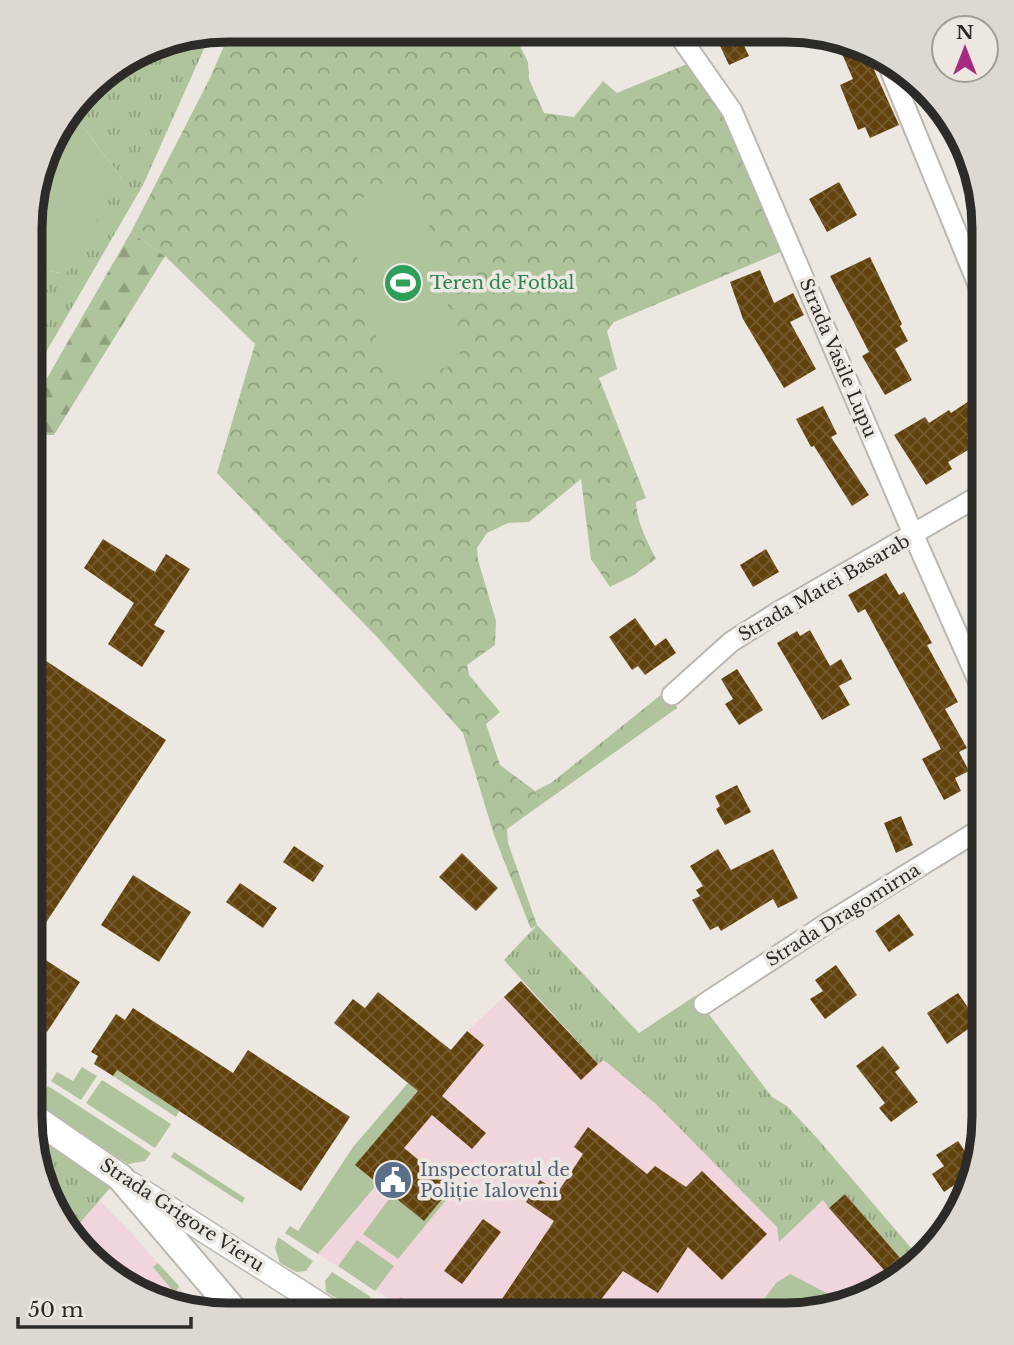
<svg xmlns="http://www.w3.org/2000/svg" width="1014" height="1345" viewBox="0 0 1014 1345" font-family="'Libre Baskerville',serif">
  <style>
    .commercial { fill: #f0d6dc }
    .grass { fill: url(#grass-tufts) }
    .forest { fill: url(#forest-firs) }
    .park { fill: url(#park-crowns) }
    .garden { fill: #afc49c }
    .building { fill: url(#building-cross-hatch) }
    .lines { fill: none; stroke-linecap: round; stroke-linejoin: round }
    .minor-casing { stroke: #bbb7b0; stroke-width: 23 }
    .tertiary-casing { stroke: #bbb7b0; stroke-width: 26 }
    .secondary-casing { stroke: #bbb7b0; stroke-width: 30 }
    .minor { stroke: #fff; stroke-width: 19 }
    .tertiary { stroke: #fff; stroke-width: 23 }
    .secondary { stroke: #fff; stroke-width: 26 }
    .labels { text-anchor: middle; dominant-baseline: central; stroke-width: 7; stroke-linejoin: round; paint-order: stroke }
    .leisure-label { font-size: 18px; fill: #27864d; stroke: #ece7e0; text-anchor: start }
    .street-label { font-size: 18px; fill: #2d2b28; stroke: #ece7e0 }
    .service-label { font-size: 18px; fill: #4e5e75; stroke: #ece7e0; text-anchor: start }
    .rim { fill: none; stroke: #2d2b28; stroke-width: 9 }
  </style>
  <defs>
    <pattern id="grass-tufts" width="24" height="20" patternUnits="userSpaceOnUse" patternTransform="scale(1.75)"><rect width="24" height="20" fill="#afc49c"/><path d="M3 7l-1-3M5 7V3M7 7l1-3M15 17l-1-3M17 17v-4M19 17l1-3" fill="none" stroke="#8f9f7f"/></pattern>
    <pattern id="forest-firs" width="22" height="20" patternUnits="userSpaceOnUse" patternTransform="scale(1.75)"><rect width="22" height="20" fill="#afc49c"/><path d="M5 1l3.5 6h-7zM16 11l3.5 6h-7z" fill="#8f9f7f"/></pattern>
    <pattern id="park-crowns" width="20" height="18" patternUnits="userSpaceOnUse" patternTransform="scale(1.75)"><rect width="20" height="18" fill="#afc49c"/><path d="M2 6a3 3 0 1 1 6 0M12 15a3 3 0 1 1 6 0" fill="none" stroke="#8f9f7f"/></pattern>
    <pattern id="building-cross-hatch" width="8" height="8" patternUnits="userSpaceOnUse" patternTransform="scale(1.75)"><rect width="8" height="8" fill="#62420c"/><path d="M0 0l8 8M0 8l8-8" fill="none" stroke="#755b30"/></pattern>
  </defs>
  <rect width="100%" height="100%" fill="#ece7e0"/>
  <!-- commercial -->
  <path class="commercial" d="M 521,981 L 598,1064 L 603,1059 L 656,1105 L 845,1194 L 907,1266 L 874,1295 L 786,1315 L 428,1314 L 401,1297 L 397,1304 L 285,1233 L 290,1226 L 298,1231 L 353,1147 L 408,1083 L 435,1070 L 467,1031 Z
    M 99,1200 L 137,1239 L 203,1314 L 118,1282 L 73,1231 Z"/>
  <!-- grass -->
  <path class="grass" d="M 211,33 L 143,185 L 31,378 L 31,268 L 60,273 L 121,177 L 71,111 L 98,79 L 164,40 Z
    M 667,690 L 677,708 L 542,804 L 535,791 L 551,783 Z
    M 537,925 L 639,1033 L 695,996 L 772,1097 L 787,1106 L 817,1138 L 918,1256 L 907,1266 L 845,1194 L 829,1208 L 823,1200 L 779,1242 L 777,1227 L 657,1105 L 604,1060 L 598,1064 L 504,960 Z
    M 33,1130 L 80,1162 L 110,1188 L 73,1231 L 50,1205 Z"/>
  <!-- forest -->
  <path class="forest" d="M 131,232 L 165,256 L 54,435 L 31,435 L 31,406 Z"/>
  <!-- park -->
  <path class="park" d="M 231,30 L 509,31 L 515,36 L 528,62 L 529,79 L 544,113 L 574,117 L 603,81 L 617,93 L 687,64 L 724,115 L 783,251 L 614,322 L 607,331 L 617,369 L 599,378 L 646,498 L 636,502 C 637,523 647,541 656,559 L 632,576 L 610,587 L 591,559 L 581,479 L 529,522 L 508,523 L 487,533 L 477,548 L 478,560 L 496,621 L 495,645 L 467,665 L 469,675 L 500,712 L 486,724 L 500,765 L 535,791 L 542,804 L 507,829 L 508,843 L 537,925 L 531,929 L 494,835 L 463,733 L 378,638 L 217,473 L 255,344 L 165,256 L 131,232 L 211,76 Z"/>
  <!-- garden -->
  <path class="garden" d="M 71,111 L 121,177 L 70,271 L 60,273 L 31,268 L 32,202 L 56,129 Z
    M 419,184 L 462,364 L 387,382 L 344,202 Z
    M 30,1021 L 47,1032 L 32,1055 L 47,1065 L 42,1073 L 30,1066 Z
    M 82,1067 L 97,1076 L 81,1100 L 51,1081 L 57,1072 L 73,1081 Z
    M 117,1070 L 179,1111 L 176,1117 L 113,1076 Z
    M 102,1080 L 171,1124 L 155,1148 L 86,1103 Z
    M 408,1083 L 418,1091 L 356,1165 L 378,1183 L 318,1254 L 285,1233 L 290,1226 L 298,1231 L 353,1147 Z
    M 48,1086 L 151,1153 L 145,1161 L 128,1164 L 37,1104 Z
    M 174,1152 L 245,1198 L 242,1203 L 171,1157 Z
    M 452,1187 L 455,1189 L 398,1259 L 363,1234 L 392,1195 L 424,1220 Z
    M 278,1237 L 313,1261 L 306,1271 L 296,1272 L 280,1263 L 275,1248 Z
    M 357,1240 L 394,1266 L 375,1291 L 338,1266 Z
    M 158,1263 L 179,1286 L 176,1292 L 174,1292 L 153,1267 Z
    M 332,1272 L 371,1297 L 366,1304 L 353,1308 L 326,1292 L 325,1281 Z
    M 790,1274 L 844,1302 L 786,1315 L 752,1315 L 776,1283 Z
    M 400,1297 L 428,1314 L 414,1314 L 397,1304 Z"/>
  <!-- building -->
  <path class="building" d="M 713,31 L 737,31 L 749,56 L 729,65 Z
    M 836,40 L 866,52 L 899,125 L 870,138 L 865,127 L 858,130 L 840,85 L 853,79 Z
    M 839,182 L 857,215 L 827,232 L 809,199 Z
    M 870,257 L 902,324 L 900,326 L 908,341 L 895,349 L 912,380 L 885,395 L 862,356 L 869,352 L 830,276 Z
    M 760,270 L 774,303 L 793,293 L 804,315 L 790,322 L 816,369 L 784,388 L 743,319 L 730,282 Z
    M 984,391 L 984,427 L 967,438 L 973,447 L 948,462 L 952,469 L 926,485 L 894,435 L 925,417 L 929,423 L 949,410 L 951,413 Z
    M 823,406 L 837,434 L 831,437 L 869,495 L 852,506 L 814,446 L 811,447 L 796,419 Z
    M 103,539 L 155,572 L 166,554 L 190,569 L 154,625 L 165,631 L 142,667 L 108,644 L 134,603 L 84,568 Z
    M 766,549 L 779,572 L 753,587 L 740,565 Z
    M 886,573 L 899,595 L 904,592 L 932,643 L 927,645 L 958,702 L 945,709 L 967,748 L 959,752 L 969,771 L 955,778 L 961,791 L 944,800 L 922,759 L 941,749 L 865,609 L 858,613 L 848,595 Z
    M 635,618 L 655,646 L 666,638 L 676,653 L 645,675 L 638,666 L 632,670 L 609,637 Z
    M 810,630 L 830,666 L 841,659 L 852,679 L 839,686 L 850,705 L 822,720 L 777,643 L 797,631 L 800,636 Z
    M 31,651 L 166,740 L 30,947 L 30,739 Z
    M 737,669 L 763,710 L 739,725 L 725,704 L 733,699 L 721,679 Z
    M 737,785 L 751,812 L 725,825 L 716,809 L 720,806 L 715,796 Z
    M 901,816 L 913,845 L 896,853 L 884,823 Z
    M 294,846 L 324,866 L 313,882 L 283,862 Z
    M 718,849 L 731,870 L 773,849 L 798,898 L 778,908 L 773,899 L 721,931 L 718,926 L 710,930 L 692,900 L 700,896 L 696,890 L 703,886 L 690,866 Z
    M 462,853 L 498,888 L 476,911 L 439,877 Z
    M 133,875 L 191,912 L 159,962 L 101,925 Z
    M 240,883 L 277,908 L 263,928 L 226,902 Z
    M 899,914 L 914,935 L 889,952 L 875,931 Z
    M 30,950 L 80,982 L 47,1032 L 30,1020 Z
    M 836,965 L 857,995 L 825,1019 L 810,999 L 823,991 L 815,980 Z
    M 521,981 L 598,1064 L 581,1080 L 504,997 Z
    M 378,992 L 451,1050 L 467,1031 L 484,1045 L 442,1096 L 486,1133 L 472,1149 L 432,1115 L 404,1148 L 452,1187 L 424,1221 L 355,1165 L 418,1091 L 334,1023 L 353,999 L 365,1008 Z
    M 958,993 L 978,1022 L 947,1044 L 927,1013 Z
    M 133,1008 L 233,1073 L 248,1050 L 350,1117 L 301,1191 L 117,1070 L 113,1076 L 94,1064 L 98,1056 L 91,1052 L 116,1014 L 125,1020 Z
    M 883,1046 L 900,1068 L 895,1072 L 918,1102 L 891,1122 L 879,1108 L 885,1103 L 856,1066 Z
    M 588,1127 L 647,1174 L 655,1166 L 686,1187 L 702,1171 L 767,1234 L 722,1280 L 688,1247 L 658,1293 L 623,1271 L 589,1315 L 492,1314 L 554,1221 L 526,1202 L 540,1180 L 558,1192 L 583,1154 L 574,1147 Z
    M 958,1141 L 973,1163 L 969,1175 L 944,1192 L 932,1174 L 944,1166 L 936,1155 Z
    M 845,1194 L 907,1266 L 892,1279 L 829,1208 Z
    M 483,1219 L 501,1232 L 462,1284 L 444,1271 Z"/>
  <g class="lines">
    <defs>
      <path id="minor" d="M 676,31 L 732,111 L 914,536 L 984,694
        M 886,60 L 984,299
        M 672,695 L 731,642 L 778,612 L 984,493
        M 704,1004 L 829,922 L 984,827"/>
      <path id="tertiary" d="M 131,1184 L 335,1314"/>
      <path id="secondary" d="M 30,1115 L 120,1177 L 237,1314"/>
    </defs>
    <!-- minor casing -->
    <use href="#minor" class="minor-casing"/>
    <!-- tertiary casing -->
    <use href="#tertiary" class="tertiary-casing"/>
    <!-- secondary casing -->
    <use href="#secondary" class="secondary-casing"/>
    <!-- minor -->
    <use href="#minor" class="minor"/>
    <!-- tertiary -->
    <use href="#tertiary" class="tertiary"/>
    <!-- secondary -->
    <use href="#secondary" class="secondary"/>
  </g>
  <!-- icons -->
  <defs>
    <symbol id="stadium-disc" viewBox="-11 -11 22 22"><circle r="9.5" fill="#2e9e5b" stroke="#ece7e0"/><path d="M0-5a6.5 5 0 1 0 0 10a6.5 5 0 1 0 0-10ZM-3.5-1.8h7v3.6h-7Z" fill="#fff"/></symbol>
    <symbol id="civic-disc" viewBox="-11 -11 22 22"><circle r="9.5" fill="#5c6f8a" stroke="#ece7e0"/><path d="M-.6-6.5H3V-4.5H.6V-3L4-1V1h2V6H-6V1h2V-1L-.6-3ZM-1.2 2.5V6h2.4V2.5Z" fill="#fff"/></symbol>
  </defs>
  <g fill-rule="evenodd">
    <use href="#stadium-disc" x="381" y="261" width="44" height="44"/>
    <use href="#civic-disc" x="371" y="1158" width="44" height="44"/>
  </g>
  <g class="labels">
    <!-- leisure labels -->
    <g class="leisure-label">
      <text x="430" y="283">Teren de Fotbal</text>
    </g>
    <!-- street labels -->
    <g class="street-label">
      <text transform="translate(838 358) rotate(67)">Strada Vasile Lupu</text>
      <text transform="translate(824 588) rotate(-30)">Strada Matei Basarab</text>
      <text transform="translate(843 915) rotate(-32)">Strada Dragomirna</text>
      <text transform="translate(182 1215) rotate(33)">Strada Grigore Vieru</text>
    </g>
    <!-- service labels -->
    <g class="service-label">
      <text x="420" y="1170">Inspectoratul de<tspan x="420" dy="21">Poliție Ialoveni</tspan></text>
    </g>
  </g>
  <!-- crop -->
  <path d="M0 0H1014V1345H0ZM228 42H786A186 186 0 0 1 972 228V1117A186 186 0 0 1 786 1303H228A186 186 0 0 1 42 1117V228A186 186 0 0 1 228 42Z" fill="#ddd8d1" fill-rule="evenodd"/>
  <path class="rim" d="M228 42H786A186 186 0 0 1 972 228V1117A186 186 0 0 1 786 1303H228A186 186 0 0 1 42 1117V228A186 186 0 0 1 228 42Z"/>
  <!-- north arrow -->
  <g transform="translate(965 49)"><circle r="33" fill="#ece7e0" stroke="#a09c96" stroke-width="2"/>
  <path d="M0-5L12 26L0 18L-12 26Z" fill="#a52b80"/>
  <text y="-10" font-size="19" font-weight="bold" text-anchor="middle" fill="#2d2b28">N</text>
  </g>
  <!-- scale -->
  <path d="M18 1317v10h173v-10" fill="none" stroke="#2d2b28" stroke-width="3.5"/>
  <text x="28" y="1317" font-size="21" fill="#2d2b28" stroke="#ece7e0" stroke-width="5" paint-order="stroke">50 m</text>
</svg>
